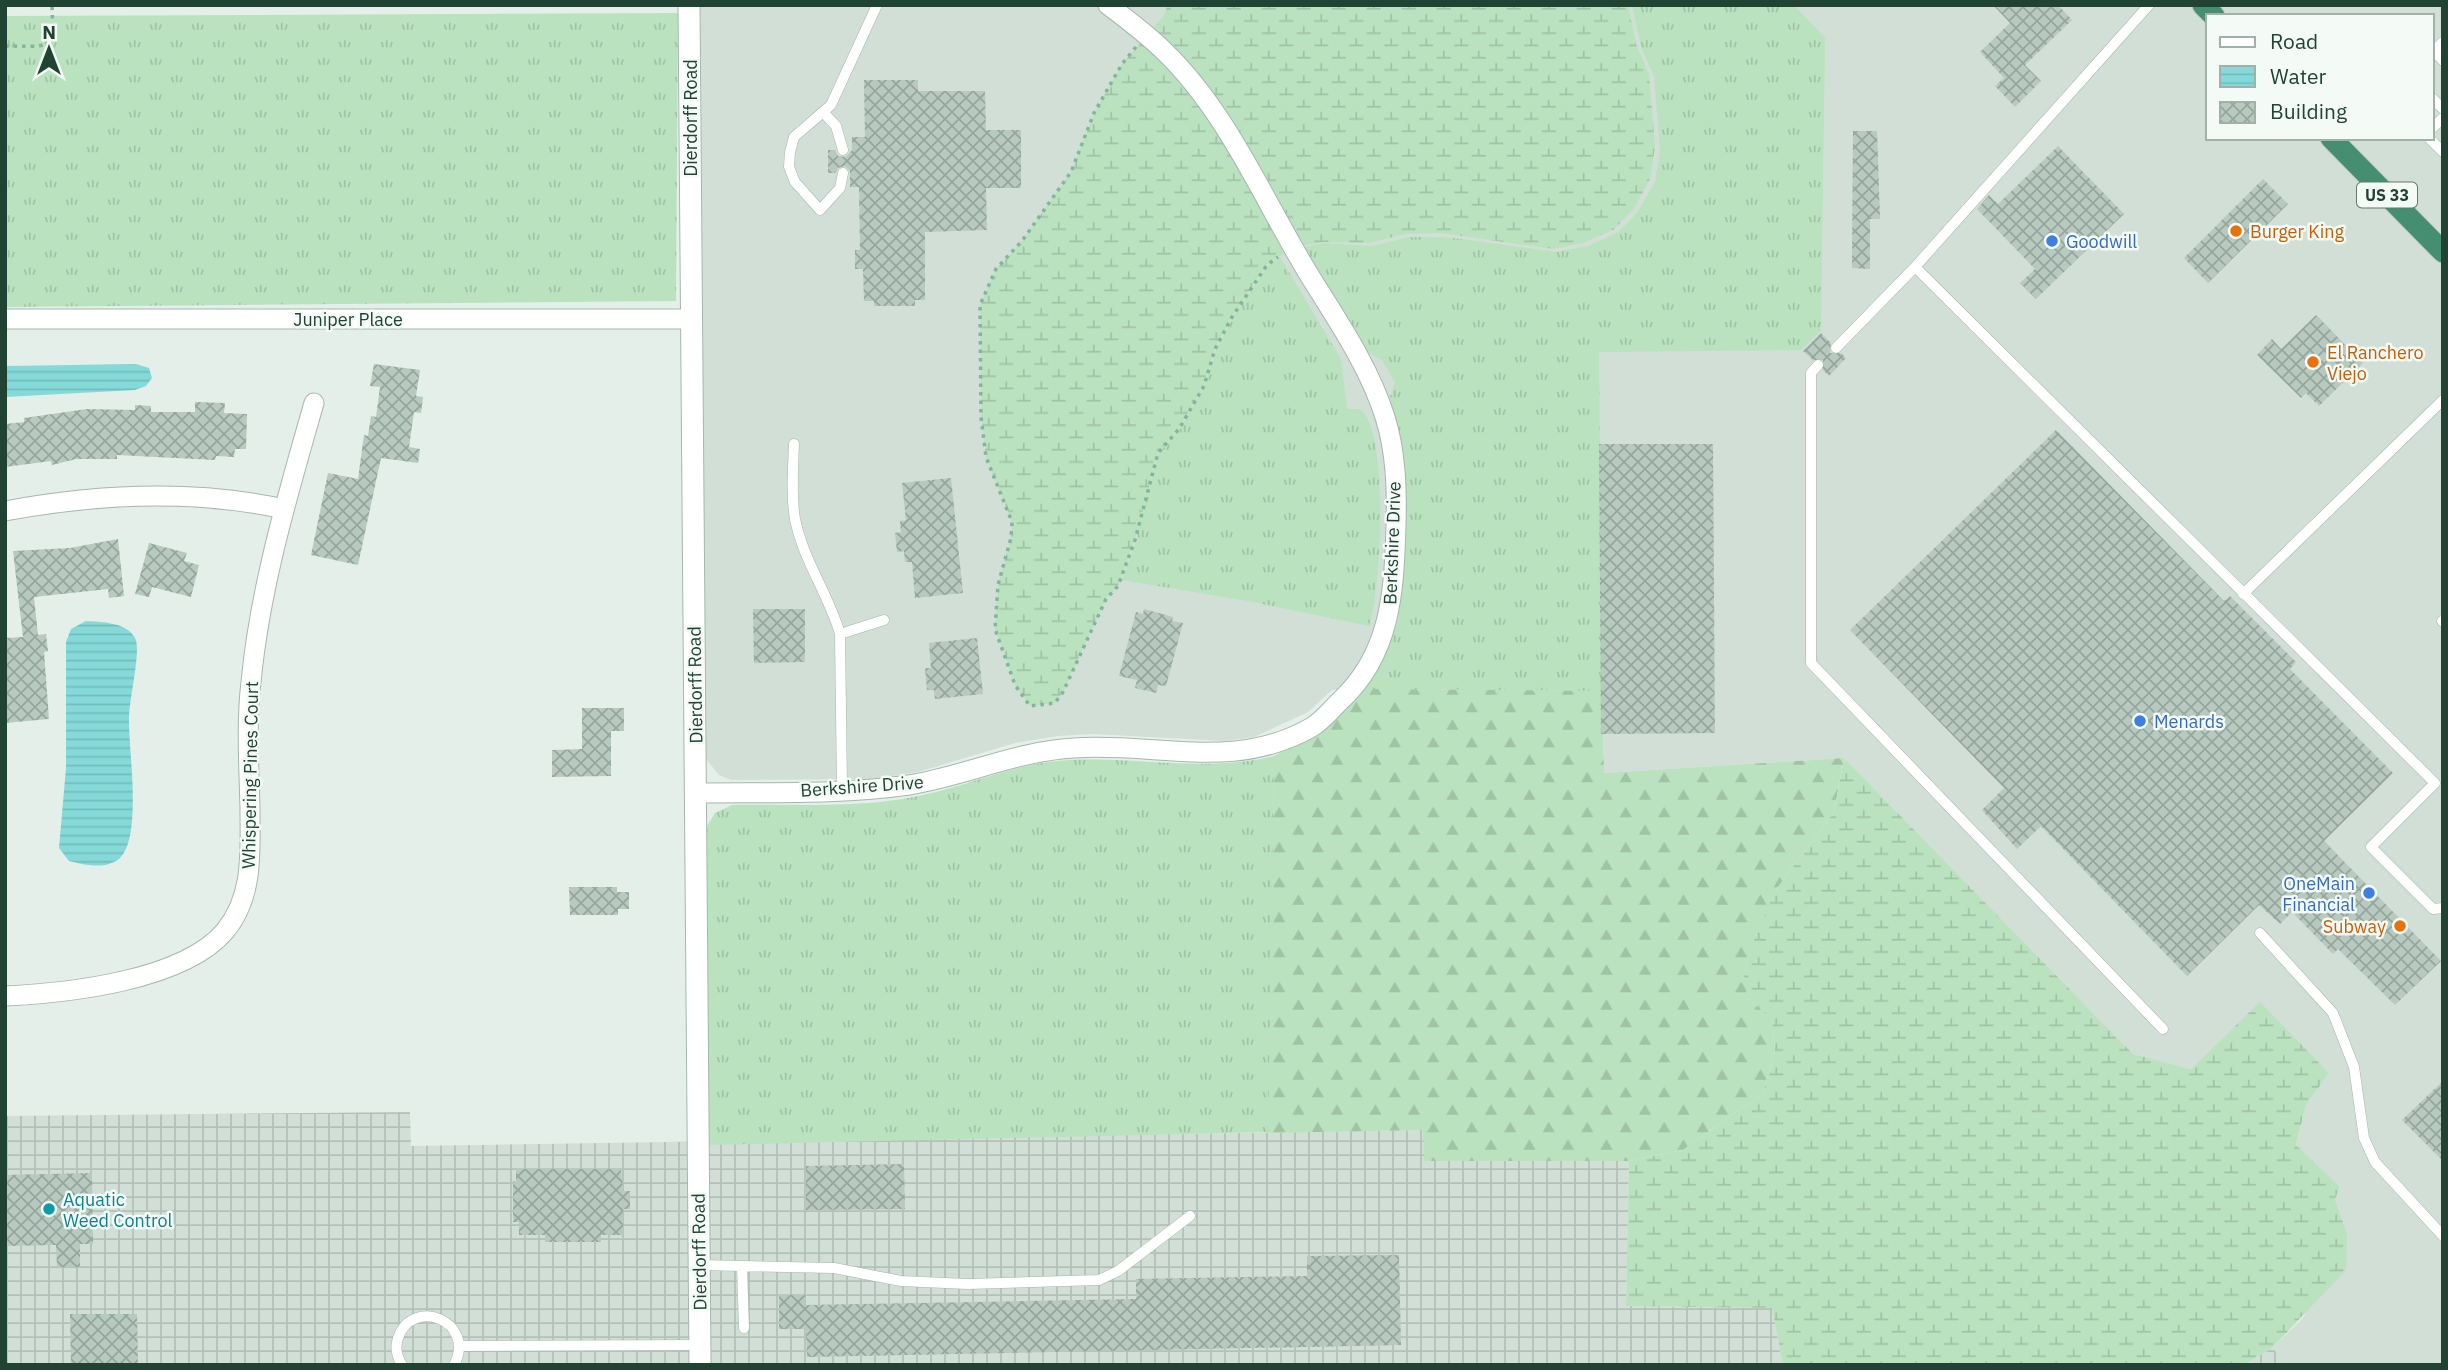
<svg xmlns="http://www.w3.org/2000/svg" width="2448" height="1370" viewBox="0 0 2448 1370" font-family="'IBM Plex Sans',sans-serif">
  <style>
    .built { fill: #d1dfd6; fill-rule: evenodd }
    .industrial { fill: url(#industrial-grid) }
    .grass { fill: url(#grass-tufts) }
    .forest { fill: url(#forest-firs) }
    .wetland { fill: url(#wetland-marsh) }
    .water { fill: url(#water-rules) }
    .building { fill: url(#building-cross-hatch) }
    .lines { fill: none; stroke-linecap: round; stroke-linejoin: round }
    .service-casing { stroke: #a5b8ae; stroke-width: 11 }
    .minor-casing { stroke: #a5b8ae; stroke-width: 21 }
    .tertiary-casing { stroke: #a5b8ae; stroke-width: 23 }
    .trunk-casing { stroke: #c1cac6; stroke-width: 23 }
    .path { stroke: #80b69c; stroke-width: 3.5; stroke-dasharray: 3.5 5; stroke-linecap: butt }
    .service { stroke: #fff; stroke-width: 10 }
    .minor { stroke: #fff; stroke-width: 19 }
    .tertiary { stroke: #fff; stroke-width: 21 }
    .trunk { stroke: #458e71; stroke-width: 21 }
    .food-dot { fill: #e8710a; stroke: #f4faf6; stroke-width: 2.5 }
    .shop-dot { fill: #3f7fe0; stroke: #f4faf6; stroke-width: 2.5 }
    .culture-dot { fill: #0f9aa8; stroke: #f4faf6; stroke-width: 2.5 }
    .labels { text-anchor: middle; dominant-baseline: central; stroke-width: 5; stroke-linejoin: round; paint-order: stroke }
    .shield { fill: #f4faf6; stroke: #607a6e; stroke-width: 2 }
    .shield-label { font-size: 16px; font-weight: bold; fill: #204334 }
    .street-label { font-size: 18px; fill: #204334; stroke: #f4faf6 }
    .food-label { font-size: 18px; fill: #c56008; stroke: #f4faf6; text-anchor: start }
    .shop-label { font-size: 18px; fill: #366cbe; stroke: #f4faf6; text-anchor: start }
    .culture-label { font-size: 18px; fill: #0d838f; stroke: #f4faf6; text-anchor: start }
  </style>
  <defs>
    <pattern id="industrial-grid" width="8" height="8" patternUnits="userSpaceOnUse" patternTransform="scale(1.75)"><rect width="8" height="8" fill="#d1dfd6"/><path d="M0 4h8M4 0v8" fill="none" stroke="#b3c1b8"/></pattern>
    <pattern id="grass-tufts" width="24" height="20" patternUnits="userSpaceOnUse" patternTransform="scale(1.75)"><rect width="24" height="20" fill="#bae2be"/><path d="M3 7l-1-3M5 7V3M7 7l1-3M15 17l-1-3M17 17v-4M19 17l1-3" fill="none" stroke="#a0c3a4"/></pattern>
    <pattern id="forest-firs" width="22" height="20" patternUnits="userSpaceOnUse" patternTransform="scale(1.75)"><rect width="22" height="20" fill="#bae2be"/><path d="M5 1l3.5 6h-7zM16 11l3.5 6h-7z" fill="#a0c3a4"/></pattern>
    <pattern id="wetland-marsh" width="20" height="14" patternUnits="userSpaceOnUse" patternTransform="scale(1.75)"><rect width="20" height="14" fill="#bae2be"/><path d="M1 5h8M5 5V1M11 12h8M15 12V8" fill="none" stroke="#a0c3a4"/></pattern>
    <pattern id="water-rules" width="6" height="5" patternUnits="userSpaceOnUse" patternTransform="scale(1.75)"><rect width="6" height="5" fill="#85dad9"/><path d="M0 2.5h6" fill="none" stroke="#73bcbb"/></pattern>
    <pattern id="building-cross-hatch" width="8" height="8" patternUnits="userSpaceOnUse" patternTransform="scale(1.75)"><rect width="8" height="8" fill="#b8cac0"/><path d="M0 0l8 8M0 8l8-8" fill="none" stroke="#95a69d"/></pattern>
  </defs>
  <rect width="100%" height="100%" fill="#e3efe8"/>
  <!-- built -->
  <path class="built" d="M 698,5 L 2443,5 L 2443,1365 L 2290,1365 L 2272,1348 L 2303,1318 L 2347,1234 L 2335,1199 L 2340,1187 L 2296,1146 L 2306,1105 L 2329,1073 L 2260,1003 L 2191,1069 L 2133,1054 L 1844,758 L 1604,773 L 1602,691 L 1332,690 L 1308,712 L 1254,737 L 1225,741 L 1093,734 L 1058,736 L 1015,743 L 918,772 L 872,779 L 731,780 L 719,775 L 706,759 L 703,666 ZM 2208,16 L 2432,16 L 2432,138 L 2208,138 Z"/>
  <!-- industrial -->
  <path class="industrial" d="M 410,1112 L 411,1146 L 1424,1130 L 1424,1161 L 1629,1161 L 1626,1306 L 1772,1308 L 1783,1365 L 5,1365 L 5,1116 Z
    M 2272,1348 L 2290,1365 L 2244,1365 Z"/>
  <!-- grass -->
  <path class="grass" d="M 1632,5 L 1794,5 L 1825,38 L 1821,331 L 1801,350 L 1599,352 L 1602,691 L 1365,689 L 1390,646 L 1398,621 L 1402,587 L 1398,429 L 1390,397 L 1395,383 L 1382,360 L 1365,351 L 1304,247 L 1325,243 L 1373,246 L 1409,237 L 1445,237 L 1557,252 L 1588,246 L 1617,233 L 1637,213 L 1655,182 L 1660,150 L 1654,77 L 1641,47 Z
    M 678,13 L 676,301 L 5,307 L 5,16 Z
    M 1280,257 L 1341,359 L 1347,409 L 1360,409 C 1390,430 1381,591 1369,626 L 1248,601 L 1122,580 L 1137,540 L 1138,526 L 1159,453 L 1180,429 L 1204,387 L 1216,350 L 1233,317 L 1268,266 Z
    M 1274,756 L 1271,1132 L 708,1145 L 707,826 L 715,813 L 732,805 C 790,804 851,808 908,798 C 959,790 1006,766 1057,761 C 1133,754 1198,774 1274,756 Z"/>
  <!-- forest -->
  <path class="forest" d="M 1365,689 L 1602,691 L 1604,773 L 1844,758 L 1834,812 L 1775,891 L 1747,998 L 1772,1018 L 1775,1052 L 1763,1093 L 1683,1150 L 1629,1161 L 1424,1161 L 1423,1130 L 1268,1133 L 1274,756 L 1322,732 Z"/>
  <!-- wetland -->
  <path class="wetland" d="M 1167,5 L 1628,5 L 1636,44 L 1649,74 L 1655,147 L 1650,179 L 1633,210 L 1613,230 L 1583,243 L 1553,249 L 1441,233 L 1405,234 L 1369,243 L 1324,242 L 1293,247 L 1267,265 L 1232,317 L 1215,349 L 1204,386 L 1179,429 L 1158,453 L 1135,540 L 1118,586 L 1106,599 L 1063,692 L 1055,703 L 1030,706 L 1015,685 L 995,629 L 998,585 L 1011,538 L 1012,522 L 986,457 L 981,417 L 980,305 L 996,269 L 1022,241 L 1071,172 L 1094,113 L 1122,64 L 1165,14 Z
    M 1844,758 L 2133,1054 L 2191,1069 L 2260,1002 L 2329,1073 L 2306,1105 L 2296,1145 L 2340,1187 L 2335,1199 L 2347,1234 L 2346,1270 L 2272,1348 L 2244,1365 L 1783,1365 L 1772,1308 L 1626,1306 L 1629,1161 L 1683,1150 L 1763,1093 L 1775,1052 L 1772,1019 L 1747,998 L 1743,966 L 1775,891 L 1834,812 Z"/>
  <!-- water -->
  <path class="water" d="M 136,364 L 149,368 L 152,378 L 146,386 L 135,390 L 5,397 L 5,366 Z
    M 86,621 C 101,622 127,622 135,638 C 142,650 128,702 129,722 C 129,753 142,836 120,858 C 107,870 84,865 69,861 L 59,848 L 66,768 L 66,642 L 71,629 Z"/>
  <!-- building -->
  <path class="building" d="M 1993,5 L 2058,5 L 2072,20 L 2025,65 L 2041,81 L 2015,107 L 1995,86 L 2004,78 L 1980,52 L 2010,23 Z
    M 864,80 L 918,80 L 918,91 L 985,91 L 986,130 L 1021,130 L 1021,188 L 986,188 L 987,230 L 925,232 L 925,300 L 915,300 L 915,306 L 874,306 L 874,301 L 864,301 L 863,269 L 855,269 L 855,250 L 860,250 L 859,187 L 850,187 L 850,171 L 845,166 L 838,168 L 835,173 L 828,173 L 828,150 L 835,150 L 838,156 L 846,157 L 852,150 L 852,137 L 865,137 Z
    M 1853,131 L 1877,131 L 1880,219 L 1870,219 L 1870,269 L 1852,268 Z
    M 2058,146 L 2124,214 L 2036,299 L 2020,283 L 2035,269 L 1977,209 L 1989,195 L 1998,204 Z
    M 2263,179 L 2288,204 L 2208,283 L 2184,258 Z
    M 2316,315 L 2363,363 L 2319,406 L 2306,393 L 2301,398 L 2257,355 L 2272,339 L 2281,349 Z
    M 1821,333 L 1831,343 L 1830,353 L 1841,353 L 1846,358 L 1829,376 L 1823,370 L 1823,360 L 1813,360 L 1803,351 Z
    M 374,364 L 420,370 L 416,396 L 423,397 L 421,413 L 414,412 L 409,447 L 420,449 L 418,463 L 381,458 L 358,565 L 311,555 L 328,473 L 358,479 L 364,435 L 368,436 L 371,416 L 376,417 L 380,387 L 370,386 Z
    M 195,402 L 225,403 L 224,413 L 247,414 L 246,449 L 235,449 L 234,457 L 216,456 L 215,460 L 117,455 L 117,459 L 76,459 L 52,465 L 51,461 L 5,467 L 5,424 L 24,422 L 24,418 L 87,409 L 135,410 L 135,405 L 151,406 L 151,412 L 195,412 Z
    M 2056,430 L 2224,601 L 2230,596 L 2296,662 L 2290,669 L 2393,773 L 2324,841 L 2441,961 L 2395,1005 L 2338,949 L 2333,954 L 2292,912 L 2280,924 L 2259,905 L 2187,976 L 2041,826 L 2017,849 L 1982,810 L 2004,788 L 1850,630 Z
    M 1599,444 L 1713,444 L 1715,733 L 1601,734 Z
    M 951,478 L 963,593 L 915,598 L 912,562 L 905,562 L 904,551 L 897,552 L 895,533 L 901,532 L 900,521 L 906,520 L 902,483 Z
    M 118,539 L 124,596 L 109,598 L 108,589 L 34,597 L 38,635 L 46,634 L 48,651 L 44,652 L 49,719 L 5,723 L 5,638 L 23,637 L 13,551 L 70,548 Z
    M 149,543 L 187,553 L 184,561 L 199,565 L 191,597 L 152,587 L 149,597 L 135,594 Z
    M 753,609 L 805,609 L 805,662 L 754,663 Z
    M 1144,609 L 1173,617 L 1172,621 L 1183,623 L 1166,686 L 1158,685 L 1156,693 L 1135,688 L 1137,680 L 1119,676 L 1136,612 L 1143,614 Z
    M 977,638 L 983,694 L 935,699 L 934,690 L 927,690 L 925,668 L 931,668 L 929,643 Z
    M 582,708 L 624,708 L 624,731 L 611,731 L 611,776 L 552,777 L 552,750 L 582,749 Z
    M 569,887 L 617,887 L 617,892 L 629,892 L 629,909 L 618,909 L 618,915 L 570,915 Z
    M 2443,1081 L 2443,1161 L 2402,1120 Z
    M 904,1164 L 905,1209 L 806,1210 L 806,1166 Z
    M 516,1169 L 621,1169 L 623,1191 L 630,1191 L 630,1209 L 623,1209 L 623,1235 L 601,1235 L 601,1242 L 545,1242 L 545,1235 L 519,1235 L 519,1222 L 513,1222 L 513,1181 L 516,1181 Z
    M 92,1173 L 93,1244 L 80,1244 L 80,1267 L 57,1267 L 56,1245 L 5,1246 L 5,1175 Z
    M 1399,1255 L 1401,1345 L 807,1357 L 806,1329 L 779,1329 L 779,1295 L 805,1295 L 805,1305 L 1136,1299 L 1136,1279 L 1307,1276 L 1307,1256 Z
    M 70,1314 L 137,1314 L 138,1365 L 71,1365 Z"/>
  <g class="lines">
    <defs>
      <path id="service" d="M 2149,5 L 1915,267 L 2435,783 L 2371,847 L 2433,909 L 2443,908
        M 2434,51 L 2443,61
        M 2432,52 L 2443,42
        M 2432,98 L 2443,109
        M 824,113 L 836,126 L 843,150
        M 2432,128 L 2443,118
        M 2429,138 L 2443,152
        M 843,173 L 840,188 L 820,210 L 795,182 L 789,167 L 790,152 L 794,137 L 831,105 L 877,5
        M 1836,348 L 1915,267
        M 1818,365 L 1811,373 L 1811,663 L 2163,1029
        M 794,444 C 793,468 791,495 795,519 C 803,560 829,595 840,634 L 842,790
        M 2243,594 L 2443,400
        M 2442,621 L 2443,622
        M 840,634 L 884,620
        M 2260,933 L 2333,1013 L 2354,1067 L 2364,1138 L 2375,1162 L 2443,1236
        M 700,1265 L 834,1268 L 901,1281 L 968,1284 L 1099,1280 L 1118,1271 L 1190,1216
        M 742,1266 L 744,1328
        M 459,1346 L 700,1345
        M 402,1365 C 397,1357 395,1347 398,1338 C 412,1296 477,1321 454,1365"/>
      <path id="minor" d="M 5,319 L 692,319
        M 5,511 C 97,494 192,489 284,509
        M 696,793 C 766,792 839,795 909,785 C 965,776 1017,751 1074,748 C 1157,742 1234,772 1312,727 C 1322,721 1331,710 1339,702 C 1391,655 1394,592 1396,526 C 1397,489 1396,452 1385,417 C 1368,363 1334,316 1305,268 C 1262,196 1226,111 1165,52 C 1148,35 1128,20 1108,5
        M 5,996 C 67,993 183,981 225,931 C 254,896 250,852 250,809 C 249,767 246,724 251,682 C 260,587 288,494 314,403"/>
      <path id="tertiary" d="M 689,5 L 700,1365"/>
      <path id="trunk" d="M 2203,5 L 2214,16
        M 2331,138 L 2443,252"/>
    </defs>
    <!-- service casing -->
    <use href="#service" class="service-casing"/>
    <!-- minor casing -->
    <use href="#minor" class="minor-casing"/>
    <!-- tertiary casing -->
    <use href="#tertiary" class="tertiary-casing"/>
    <!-- trunk casing -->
    <use href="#trunk" class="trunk-casing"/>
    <!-- path -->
    <path class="path" d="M 5,46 C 49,46 54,53 52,5
      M 1136,47 L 1122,64 L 1094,113 L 1071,172 L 1022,241 L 996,269 L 980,305 L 981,417 L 986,457 L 1012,522 L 1011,538 L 998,585 L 995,629 L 1015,685 L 1030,706 L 1055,703 L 1063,692 L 1106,599 L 1118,586 L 1135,540 L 1158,453 L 1179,429 L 1204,386 L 1215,349 L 1232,317 L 1267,265 L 1278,257"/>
    <!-- service -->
    <use href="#service" class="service"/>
    <!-- minor -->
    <use href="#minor" class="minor"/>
    <!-- tertiary -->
    <use href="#tertiary" class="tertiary"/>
    <!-- trunk -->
    <use href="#trunk" class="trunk"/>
  </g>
  <!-- markers -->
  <g class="food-dot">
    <circle cx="2236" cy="231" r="7"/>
    <circle cx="2313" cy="362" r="7"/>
    <circle cx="2400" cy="926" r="7"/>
  </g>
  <g class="shop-dot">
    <circle cx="2052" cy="241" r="7"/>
    <circle cx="2140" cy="721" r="7"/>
    <circle cx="2369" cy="893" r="7"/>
  </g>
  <circle class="culture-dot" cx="49" cy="1209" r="7"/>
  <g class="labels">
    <!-- shield labels -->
    <rect class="shield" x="2357" y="182.5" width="60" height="25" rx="5"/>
    <g class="shield-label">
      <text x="2387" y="195">US 33</text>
    </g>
    <!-- street labels -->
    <g class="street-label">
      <text transform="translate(690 118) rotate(-90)">Dierdorff Road</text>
      <text x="348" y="319">Juniper Place</text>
      <text transform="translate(1392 543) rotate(-88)">Berkshire Drive</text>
      <text transform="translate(695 685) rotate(-91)">Dierdorff Road</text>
      <text transform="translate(250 775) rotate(-89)">Whispering Pines Court</text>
      <text transform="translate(862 786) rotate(-4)">Berkshire Drive</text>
      <text transform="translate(699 1252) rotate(-91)">Dierdorff Road</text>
    </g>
    <!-- food labels -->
    <g class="food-label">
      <text x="2250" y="231">Burger King</text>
      <text x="2327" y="352">El Ranchero<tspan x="2327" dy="21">Viejo</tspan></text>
      <text x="2386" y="926" text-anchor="end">Subway</text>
    </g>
    <!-- shop labels -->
    <g class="shop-label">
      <text x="2066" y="241">Goodwill</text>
      <text x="2154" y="721">Menards</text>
      <text x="2355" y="883" text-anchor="end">OneMain<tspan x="2355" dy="21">Financial</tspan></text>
    </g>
    <!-- culture labels -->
    <g class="culture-label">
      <text x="63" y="1199">Aquatic<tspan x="63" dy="21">Weed Control</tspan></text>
    </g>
  </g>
  <!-- border -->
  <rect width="2448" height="1370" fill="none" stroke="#204334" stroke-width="14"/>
  <!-- legend -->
  <rect x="2206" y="14" width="228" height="126" fill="#f4faf6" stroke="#9fb1a8" stroke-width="2"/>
  <rect x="2220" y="37" width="35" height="10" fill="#ffffff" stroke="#9fb1a8" stroke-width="2"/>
  <text x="2270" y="49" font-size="21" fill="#204334">Road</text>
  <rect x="2220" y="66" width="35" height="21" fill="url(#water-rules)" stroke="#9fb1a8" stroke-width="2"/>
  <text x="2270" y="84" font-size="21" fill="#204334">Water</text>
  <rect x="2220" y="102" width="35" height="21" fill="url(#building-cross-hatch)" stroke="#9fb1a8" stroke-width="2"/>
  <text x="2270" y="119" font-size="21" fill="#204334">Building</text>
  <!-- north arrow -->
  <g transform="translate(49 49)" stroke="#f4faf6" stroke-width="5" paint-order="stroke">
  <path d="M0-5L12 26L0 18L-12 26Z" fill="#204334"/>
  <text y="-10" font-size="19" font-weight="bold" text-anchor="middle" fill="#204334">N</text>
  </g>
</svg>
